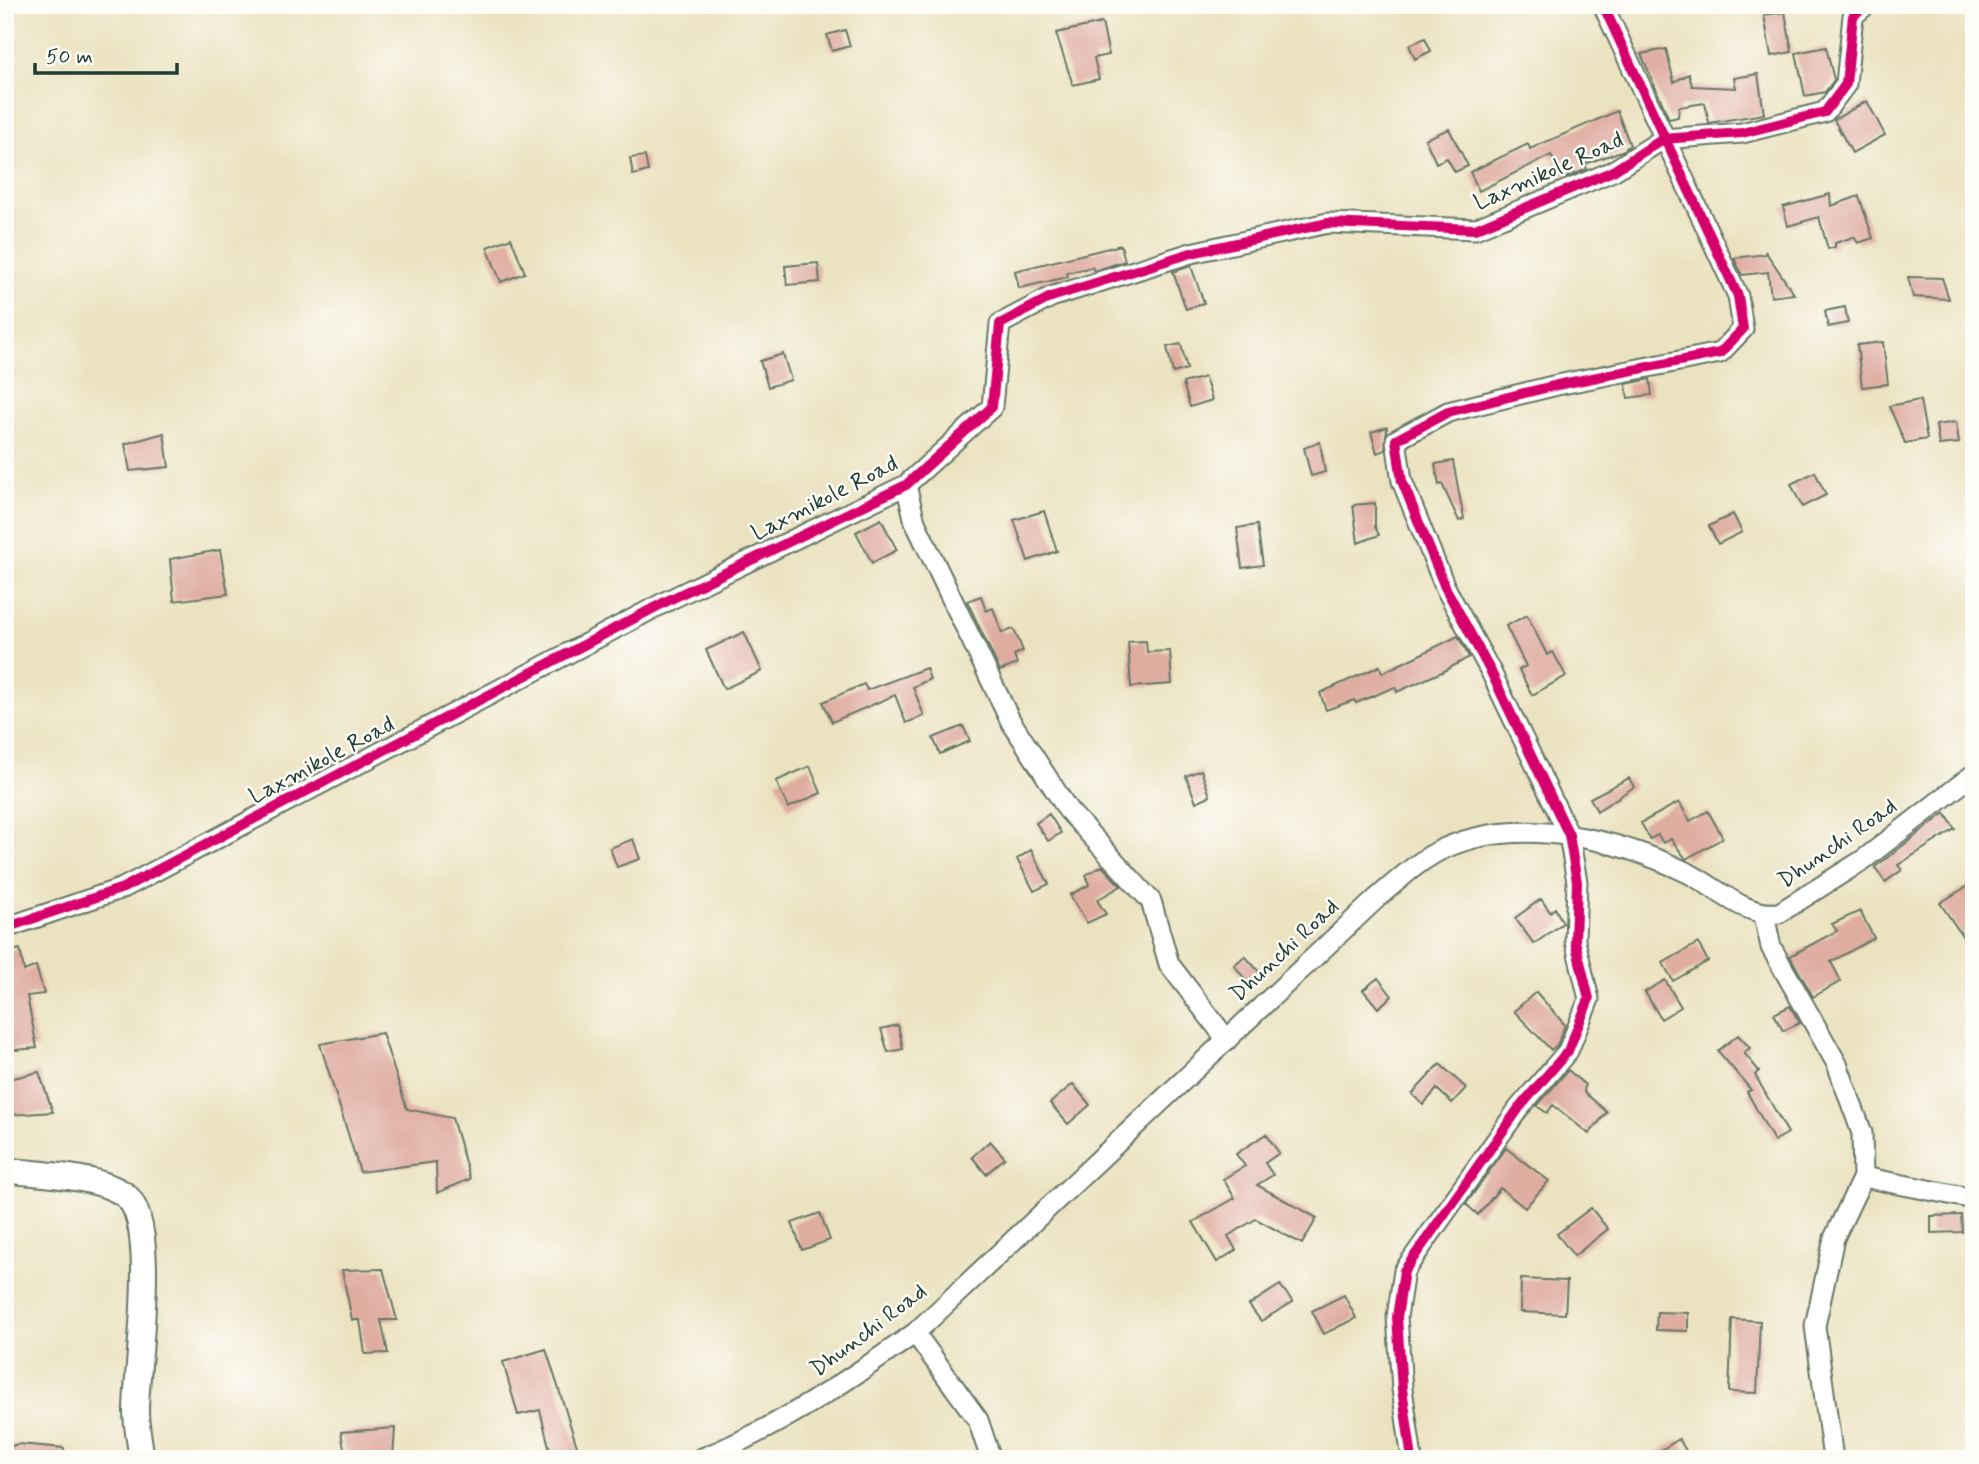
<svg xmlns="http://www.w3.org/2000/svg" width="1979" height="1464" viewBox="0 0 1979 1464" font-family="Mynerve,sans-serif">
  <style>
    .building { fill: #dfaca0 }
    .lines { fill: none; stroke-linecap: round; stroke-linejoin: round }
    .minor-casing { stroke: #667765; stroke-width: 23 }
    .major-casing { stroke: #667765; stroke-width: 28 }
    .minor { stroke: #fff; stroke-width: 19 }
    .major { stroke: #fff; stroke-width: 24 }
    .cycleway-casing { stroke: #fdfcf7; stroke-width: 15 }
    .cycleway { stroke: #d6006c; stroke-width: 10 }
    .labels { text-anchor: middle; dominant-baseline: central; stroke-width: 5; stroke-linejoin: round; paint-order: stroke }
    .street-label { font-size: 23px; fill: #1f3d34; stroke: #fdfcf7 }
  </style>
  <rect width="100%" height="100%" fill="#fdfcf7"/>
  <filter id="ink" filterUnits="userSpaceOnUse"><feTurbulence type="fractalNoise" baseFrequency=".0143" numOctaves="2"/><feDisplacementMap in="SourceGraphic" scale="14" xChannelSelector="R" yChannelSelector="G"/><feConvolveMatrix kernelMatrix="1 2 1 2 8 2 1 2 1" color-interpolation-filters="sRGB"/></filter>
  <filter id="wash" filterUnits="userSpaceOnUse"><feTurbulence type="fractalNoise" baseFrequency=".00686" numOctaves="4" result="noise"/><feDisplacementMap in="SourceGraphic" scale="28" xChannelSelector="R" yChannelSelector="G"/><feGaussianBlur stdDeviation="1.57" result="paint"/><feColorMatrix in="noise" values="0 0 0 0 0 0 0 0 0 0 0 0 0 0 0 0 0 1.4 0 .05"/><feComposite in="paint" operator="in"/></filter>
  <g filter="url(#wash)">
    <rect width="100%" height="100%" fill="#ebe2c0"/>
    <g id="blocks">
      <!-- building -->
      <path class="building" d="M 1785,12 L 1792,52 L 1771,56 L 1764,15 Z
        M 1102,23 L 1109,55 L 1094,58 L 1099,79 L 1073,85 L 1056,33 Z
        M 845,30 L 850,46 L 832,51 L 827,35 Z
        M 1425,38 L 1431,51 L 1415,59 L 1409,45 Z
        M 1826,47 L 1834,80 L 1825,92 L 1805,96 L 1796,53 Z
        M 1666,49 L 1674,82 L 1689,74 L 1692,86 L 1736,88 L 1734,78 L 1758,74 L 1764,114 L 1709,123 L 1705,103 L 1679,107 L 1678,117 L 1669,119 L 1641,54 Z
        M 1867,101 L 1885,135 L 1852,153 L 1834,120 Z
        M 1617,111 L 1630,145 L 1624,150 L 1585,164 L 1587,169 L 1563,179 L 1551,155 L 1479,191 L 1470,172 L 1528,144 L 1530,149 Z
        M 1449,129 L 1468,166 L 1455,172 L 1447,158 L 1436,163 L 1425,139 Z
        M 645,156 L 648,171 L 633,175 L 630,158 Z
        M 1830,194 L 1831,206 L 1859,196 L 1873,238 L 1858,243 L 1854,237 L 1835,243 L 1835,247 L 1828,249 L 1819,217 L 1788,226 L 1783,207 Z
        M 511,238 L 525,273 L 501,282 L 487,247 Z
        M 1121,245 L 1125,261 L 1094,271 L 1092,267 L 1067,273 L 1068,277 L 1019,288 L 1015,271 Z
        M 1765,251 L 1778,270 L 1794,294 L 1771,297 L 1768,272 L 1742,275 L 1734,258 L 1766,254 Z
        M 818,263 L 820,282 L 787,285 L 785,266 Z
        M 1191,266 L 1204,303 L 1186,309 L 1173,272 Z
        M 1908,277 L 1942,278 L 1949,299 L 1913,297 Z
        M 1845,307 L 1848,323 L 1828,327 L 1825,311 Z
        M 1883,342 L 1888,384 L 1862,387 L 1857,345 Z
        M 1181,344 L 1187,369 L 1173,373 L 1167,347 Z
        M 783,354 L 791,380 L 768,387 L 760,361 Z
        M 1205,377 L 1212,400 L 1190,407 L 1183,383 Z
        M 1650,379 L 1652,395 L 1628,398 L 1626,384 Z
        M 1920,400 L 1927,439 L 1905,443 L 1889,406 Z
        M 1956,422 L 1959,443 L 1939,445 L 1936,425 Z
        M 1387,427 L 1385,450 L 1377,453 L 1371,432 Z
        M 164,433 L 169,467 L 130,471 L 125,444 Z
        M 1320,442 L 1325,472 L 1311,476 L 1304,448 Z
        M 1453,461 L 1464,519 L 1459,521 L 1442,484 L 1439,485 L 1435,464 Z
        M 1815,472 L 1826,495 L 1802,507 L 1791,484 Z
        M 1375,503 L 1375,527 L 1379,535 L 1358,543 L 1353,505 Z
        M 1044,511 L 1057,551 L 1028,561 L 1014,520 Z
        M 1733,514 L 1742,532 L 1718,544 L 1709,526 Z
        M 881,519 L 897,550 L 872,563 L 856,532 Z
        M 1257,525 L 1263,565 L 1242,568 L 1237,528 Z
        M 220,550 L 228,594 L 174,601 L 170,559 Z
        M 981,596 L 986,611 L 993,608 L 1002,633 L 1014,629 L 1023,651 L 1014,655 L 1017,664 L 1000,671 L 967,601 Z
        M 1527,615 L 1547,655 L 1553,652 L 1566,676 L 1532,695 L 1519,670 L 1526,666 L 1506,626 Z
        M 744,632 L 762,671 L 724,689 L 706,650 Z
        M 1458,636 L 1469,657 L 1444,671 L 1397,692 L 1395,687 L 1356,703 L 1354,700 L 1326,710 L 1320,693 L 1380,666 L 1382,673 Z
        M 1146,641 L 1147,652 L 1170,651 L 1172,684 L 1131,687 L 1128,642 Z
        M 926,668 L 930,679 L 913,687 L 924,716 L 906,723 L 895,695 L 832,722 L 823,702 L 864,684 L 867,690 Z
        M 963,726 L 970,741 L 940,754 L 933,738 Z
        M 810,766 L 821,793 L 788,808 L 776,781 Z
        M 1201,770 L 1210,796 L 1196,802 L 1186,776 Z
        M 1629,778 L 1634,787 L 1597,811 L 1590,798 Z
        M 1679,802 L 1690,821 L 1708,811 L 1723,838 L 1686,859 L 1671,839 L 1663,843 L 1658,835 L 1650,839 L 1641,823 Z
        M 1945,813 L 1955,829 L 1898,865 L 1902,870 L 1885,882 L 1875,867 Z
        M 1049,814 L 1061,833 L 1048,841 L 1036,823 Z
        M 633,839 L 640,859 L 617,867 L 610,848 Z
        M 1031,850 L 1049,884 L 1034,891 L 1017,859 Z
        M 1102,866 L 1121,886 L 1097,900 L 1106,914 L 1087,923 L 1070,895 L 1089,885 L 1086,875 Z
        M 1974,882 L 1974,953 L 1940,903 Z
        M 1541,899 L 1550,912 L 1555,908 L 1563,923 L 1534,944 L 1515,918 Z
        M 1860,911 L 1874,938 L 1831,962 L 1841,981 L 1813,997 L 1790,956 L 1837,931 L 1832,924 Z
        M 1698,943 L 1708,961 L 1673,981 L 1663,963 Z
        M 20,949 L 24,971 L 36,966 L 44,994 L 27,996 L 37,1048 L 5,1051 L 5,953 Z
        M 1245,956 L 1260,973 L 1248,983 L 1234,965 Z
        M 1378,978 L 1392,996 L 1378,1008 L 1363,990 Z
        M 1665,980 L 1681,1007 L 1661,1019 L 1645,992 Z
        M 1536,992 L 1565,1025 L 1557,1045 L 1551,1050 L 1514,1011 Z
        M 1790,1006 L 1800,1023 L 1783,1031 L 1774,1014 Z
        M 898,1025 L 903,1049 L 888,1052 L 881,1029 Z
        M 382,1033 L 407,1109 L 452,1118 L 470,1179 L 437,1193 L 436,1162 L 360,1172 L 320,1044 Z
        M 1738,1035 L 1750,1048 L 1744,1053 L 1759,1071 L 1755,1075 L 1788,1133 L 1774,1141 L 1747,1092 L 1751,1090 L 1718,1051 Z
        M 1440,1064 L 1466,1088 L 1452,1103 L 1437,1089 L 1423,1105 L 1412,1094 Z
        M 1568,1070 L 1585,1085 L 1584,1092 L 1607,1112 L 1589,1134 L 1553,1105 L 1547,1113 L 1537,1106 Z
        M 39,1072 L 53,1112 L 10,1115 L 5,1080 Z
        M 1073,1084 L 1090,1105 L 1068,1124 L 1050,1103 Z
        M 1266,1134 L 1279,1153 L 1265,1163 L 1273,1175 L 1257,1185 L 1317,1218 L 1302,1244 L 1256,1219 L 1228,1236 L 1236,1250 L 1217,1262 L 1193,1222 L 1235,1198 L 1223,1179 L 1245,1166 L 1236,1154 Z
        M 990,1141 L 1005,1158 L 986,1174 L 972,1157 Z
        M 1506,1148 L 1549,1181 L 1525,1208 L 1500,1188 L 1478,1215 L 1466,1204 Z
        M 1591,1208 L 1608,1229 L 1574,1256 L 1557,1234 Z
        M 820,1213 L 830,1240 L 802,1250 L 792,1223 Z
        M 1961,1215 L 1962,1232 L 1931,1233 L 1931,1216 Z
        M 383,1269 L 397,1320 L 381,1320 L 388,1353 L 365,1354 L 360,1320 L 352,1320 L 342,1270 Z
        M 1521,1279 L 1567,1281 L 1565,1314 L 1520,1312 Z
        M 1280,1285 L 1293,1302 L 1261,1321 L 1249,1305 Z
        M 1344,1295 L 1356,1318 L 1324,1334 L 1312,1311 Z
        M 1657,1312 L 1688,1313 L 1688,1331 L 1656,1330 Z
        M 1732,1319 L 1760,1321 L 1757,1393 L 1729,1392 Z
        M 546,1349 L 581,1459 L 552,1459 L 540,1410 L 518,1415 L 503,1362 Z
        M 395,1428 L 393,1459 L 346,1459 L 341,1432 Z
        M 1679,1439 L 1691,1459 L 1647,1459 Z
        M 18,1444 L 64,1448 L 63,1459 L 5,1459 L 5,1448 Z"/>
    </g>
  </g>
  <g filter="url(#ink)">
    <use href="#blocks" fill-opacity="0" stroke="#667765" stroke-width="2"/>
    <g class="lines">
      <defs>
        <path id="minor" d="M 906,485 L 915,522 L 1010,720 L 1068,810 L 1151,901 L 1169,964 L 1227,1040
          M 1764,915 L 1771,947 L 1837,1064 L 1862,1133 L 1863,1177 L 1834,1238 L 1815,1326 L 1833,1459
          M 5,928 L 123,888 L 669,600 L 906,485 L 992,407 L 1000,324 L 1051,297 L 1191,253 L 1328,223 L 1475,229 L 1613,171 L 1663,139 L 1742,133 L 1825,112 L 1846,84 L 1853,16 L 1866,5
          M 1863,1177 L 1974,1199
          M 915,1333 L 978,1420 L 991,1459
          M 700,1459 C 778,1428 847,1381 915,1333 L 1376,899 C 1397,881 1420,859 1445,848 C 1520,815 1618,839 1688,873 C 1718,888 1744,917 1779,913 L 1863,860 L 1974,774
          M 1412,1459 L 1402,1389 L 1397,1317 L 1404,1271 L 1519,1108 L 1568,1051 L 1589,999 L 1575,941 L 1577,882 L 1569,835 L 1491,672 L 1445,587 L 1402,481 L 1396,440 L 1448,412 L 1557,385 L 1720,353 L 1743,329 L 1738,296 L 1603,5"/>
        <path id="major" d="M 5,1170 C 40,1175 98,1175 125,1195 C 160,1221 136,1367 136,1411 C 136,1426 140,1443 142,1459"/>
      </defs>
      <!-- minor casing -->
      <use href="#minor" class="minor-casing"/>
      <!-- major casing -->
      <use href="#major" class="major-casing"/>
      <!-- minor -->
      <use href="#minor" class="minor"/>
      <!-- major -->
      <use href="#major" class="major"/>
      <defs>
        <path id="cycleway" d="M 5,928 L 123,888 L 669,600 L 906,485 L 992,407 L 1000,324 L 1051,297 L 1191,253 L 1328,223 L 1475,229 L 1613,171 L 1663,139 L 1742,133 L 1825,112 L 1846,84 L 1853,16 L 1866,5
          M 1412,1459 L 1402,1389 L 1397,1317 L 1404,1271 L 1519,1108 L 1568,1051 L 1589,999 L 1575,941 L 1577,882 L 1569,835 L 1491,672 L 1445,587 L 1402,481 L 1396,440 L 1448,412 L 1557,385 L 1720,353 L 1743,329 L 1738,296 L 1603,5"/>
      </defs>
      <!-- cycleway casing -->
      <use href="#cycleway" class="cycleway-casing"/>
      <!-- cycleway -->
      <use href="#cycleway" class="cycleway"/>
    </g>
  </g>
  <g class="labels">
    <!-- street labels -->
    <g class="street-label">
      <text transform="translate(1549 172) rotate(-24)">Laxmikole Road</text>
      <text transform="translate(825 499) rotate(-27)">Laxmikole Road</text>
      <text transform="translate(322 761) rotate(-28)">Laxmikole Road</text>
      <text transform="translate(1838 844) rotate(-35)">Dhunchi Road</text>
      <text transform="translate(1285 951) rotate(-43)">Dhunchi Road</text>
      <text transform="translate(869 1331) rotate(-37)">Dhunchi Road</text>
    </g>
  </g>
  <!-- margin -->
  <rect width="1979" height="1464" fill="none" stroke="#fdfcf7" stroke-width="28"/>
  <!-- scale -->
  <path d="M35 63v10h142v-10" fill="none" stroke="#1f3d34" stroke-width="3.5"/>
  <text x="46" y="63" font-size="21" fill="#1f3d34" stroke="#fdfcf7" stroke-width="5" paint-order="stroke">50 m</text>
</svg>
